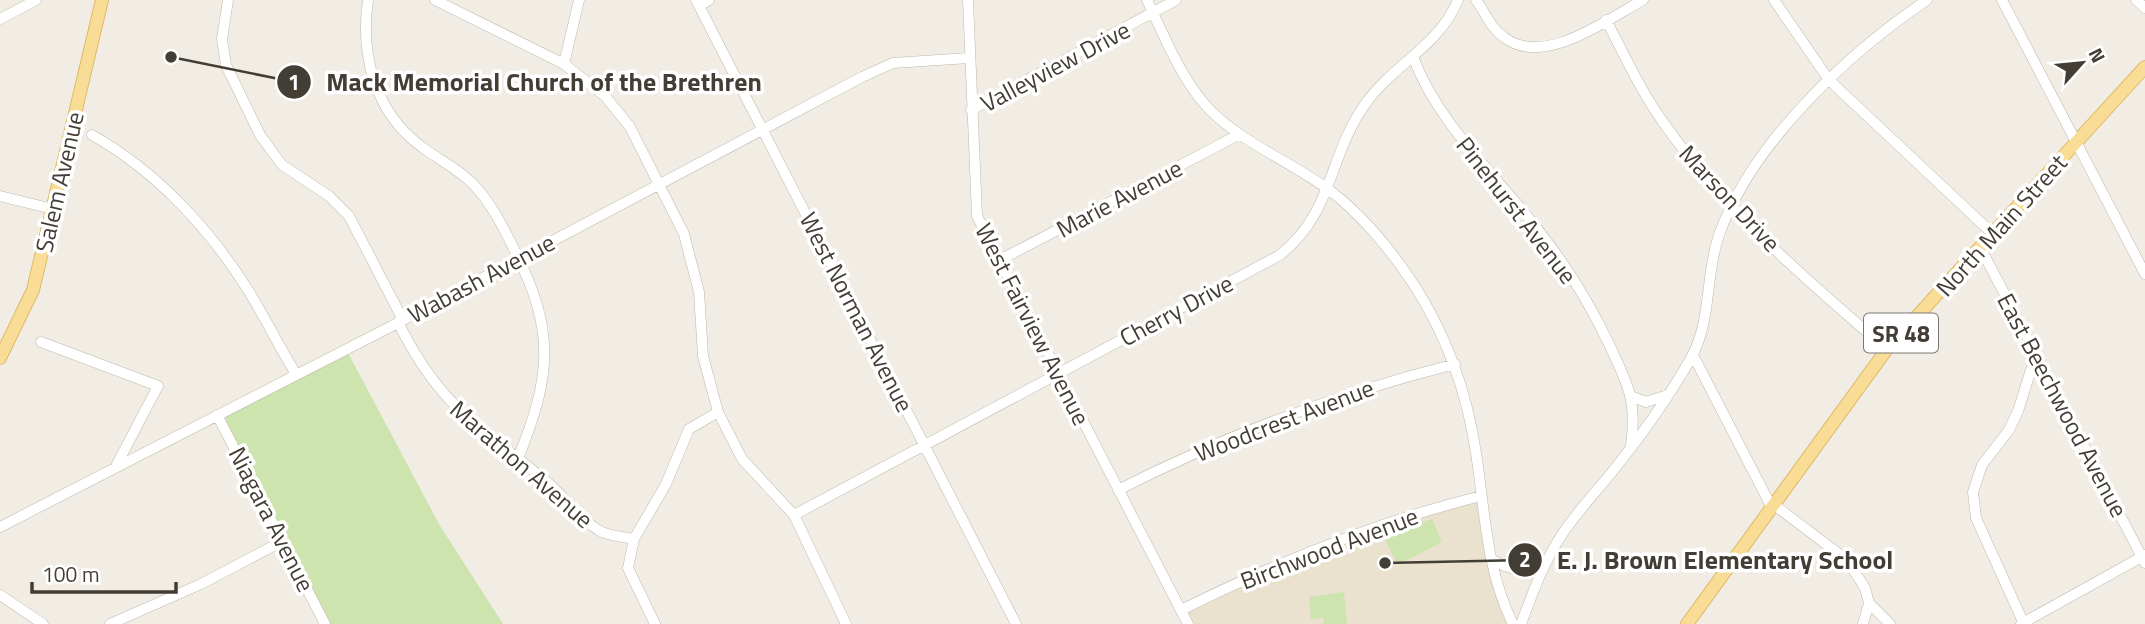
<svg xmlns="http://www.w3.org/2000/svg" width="2145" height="624" viewBox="0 0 2145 624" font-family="'Titillium Web',sans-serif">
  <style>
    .education { fill: #eae2cf }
    .green { fill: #cde4af }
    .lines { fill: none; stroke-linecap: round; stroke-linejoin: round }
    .minor-casing { stroke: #bfb8ab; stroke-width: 11 }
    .major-casing { stroke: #deb966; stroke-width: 14 }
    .minor { stroke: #fff; stroke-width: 10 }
    .major { stroke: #f9dc96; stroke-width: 12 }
    .labels { text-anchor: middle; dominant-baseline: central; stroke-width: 7; stroke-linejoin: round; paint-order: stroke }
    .shield { fill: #fff; stroke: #7b7872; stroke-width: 2 }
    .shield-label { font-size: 23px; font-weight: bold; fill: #433e35 }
    .street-label { font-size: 24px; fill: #433e35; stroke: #fff }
    .leader { fill: none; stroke: #433e35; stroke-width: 2.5 }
    .callout-dot { fill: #433e35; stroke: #fff; stroke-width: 2.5 }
    .mark-label { font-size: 21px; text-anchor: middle; font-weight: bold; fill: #fff }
    .callout-label { font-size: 26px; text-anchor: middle; font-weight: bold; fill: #433e35; stroke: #fff; stroke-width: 7; stroke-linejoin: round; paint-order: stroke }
  </style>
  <rect width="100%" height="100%" fill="#f1ede5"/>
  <!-- education -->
  <path class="education" d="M 1481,496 L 1513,624 L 1188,624 L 1181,610 L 1267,568 Z"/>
  <!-- green -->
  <path class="green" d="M 346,349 L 439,524 L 503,624 L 325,624 L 218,415 Z
    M 1432,519 L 1442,542 L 1398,565 L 1382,534 Z
    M 1344,592 L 1347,624 L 1324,624 L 1323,618 L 1311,619 L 1309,597 Z"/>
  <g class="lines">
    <defs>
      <path id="minor" d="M 228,0 L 222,39 L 226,65 L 260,135 L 282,165 L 329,196 L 349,216 L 403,320
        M 368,0 C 360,55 375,113 422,147 C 439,160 459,169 474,185 C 491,203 502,225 513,247 C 556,331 552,375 517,461
        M 435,0 L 564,64 L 605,96 L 630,127 L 684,234 L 699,292 L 703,356 L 718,412 L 742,459 L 794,515 L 846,624
        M 696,0 L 1016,624
        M 968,0 L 977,216 L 1188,624
        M 1147,0 C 1165,37 1181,80 1210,110 C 1243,143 1287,160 1325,187 C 1359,211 1391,250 1414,285 C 1447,336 1467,393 1476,453 C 1485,511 1486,570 1513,624
        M 1476,0 C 1486,13 1490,28 1505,38 C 1545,67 1606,20 1643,0
        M 1774,0 L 1829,80 L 1993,234
        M 2002,0 L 2145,274
        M 2136,0 L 2145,8
        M 699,6 L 709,0
        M 0,19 L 36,0
        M 1606,20 C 1624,54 1640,90 1663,122 C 1724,209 1807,281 1887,349
        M 1413,57 C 1438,123 1492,171 1535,226 C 1564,262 1589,302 1609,344 C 1628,385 1637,399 1631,446
        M 564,64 L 579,0
        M 971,110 L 1176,0
        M 92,135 C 156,171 209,228 248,290 C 265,317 279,347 296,374
        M 0,196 L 53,209
        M 1980,247 L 2145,563
        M 998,261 L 1238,135
        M 398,322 C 439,406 478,425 546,481 C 564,496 581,521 602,532 C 611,536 624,537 634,539
        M 41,342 L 158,386 L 116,466
        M 1693,355 L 1771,506
        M 1633,397 L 1646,402 L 1668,395
        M 217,415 L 325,624
        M 1118,490 C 1226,435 1337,394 1455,364
        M 1773,504 L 1847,560 L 1865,588 L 1869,603 L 1890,624
        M 794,515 L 1280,255 C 1334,212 1328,155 1366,103 C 1394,64 1439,46 1458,0
        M 0,527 L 390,327 L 862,77 L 893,63 L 969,58
        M 1491,559 C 1511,571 1524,573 1545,563
        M 0,595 L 43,624
        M 1181,610 C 1278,562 1376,522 1481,496
        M 110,624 L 201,584 L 283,541
        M 655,624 L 628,568 L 634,539 L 666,484 L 689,429 L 718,412
        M 1521,624 C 1533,592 1544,561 1563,533 C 1579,509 1599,489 1616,467 C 1644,432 1669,397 1691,358 C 1712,320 1705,275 1719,235 C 1751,144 1848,53 1927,0
        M 1863,624 L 1869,603
        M 2021,624 L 2145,555
        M 2024,624 L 1976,518 L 1973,492 L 1982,465 L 2009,430 L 2018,411 L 2036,354"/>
      <path id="major" d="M 0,358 L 33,290 L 102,0
        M 1687,624 L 1887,349 L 2145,67"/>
    </defs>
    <!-- minor casing -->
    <use href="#minor" class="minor-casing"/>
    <!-- major casing -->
    <use href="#major" class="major-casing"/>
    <!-- minor -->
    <use href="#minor" class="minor"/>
    <!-- major -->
    <use href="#major" class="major"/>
  </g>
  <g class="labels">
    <!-- shield labels -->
    <rect class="shield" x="1864" y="313.5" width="74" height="39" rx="5"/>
    <g class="shield-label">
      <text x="1901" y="333">SR 48</text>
    </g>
    <!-- street labels -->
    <g class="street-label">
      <text transform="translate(1055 66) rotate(-28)">Valleyview Drive</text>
      <text transform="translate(59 182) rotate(-77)">Salem Avenue</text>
      <text transform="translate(1119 198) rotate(-28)">Marie Avenue</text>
      <text transform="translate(1730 198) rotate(47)">Marson Drive</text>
      <text transform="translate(1517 210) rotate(52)">Pinehurst Avenue</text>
      <text transform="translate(2001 225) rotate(-48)">North Main Street</text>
      <text transform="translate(481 278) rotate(-28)">Wabash Avenue</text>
      <text transform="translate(1176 310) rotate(-28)">Cherry Drive</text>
      <text transform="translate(857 312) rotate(63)">West Norman Avenue</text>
      <text transform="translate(1033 324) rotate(63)">West Fairview Avenue</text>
      <text transform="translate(2063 405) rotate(62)">East Beechwood Avenue</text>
      <text transform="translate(1284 420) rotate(-21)">Woodcrest Avenue</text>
      <text transform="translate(522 464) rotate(41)">Marathon Avenue</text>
      <text transform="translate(272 519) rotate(63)">Niagara Avenue</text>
      <text transform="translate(1329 548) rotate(-21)">Birchwood Avenue</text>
    </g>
  </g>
  <!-- callouts -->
  <path class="leader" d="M171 57L294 82M1385 563L1525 560"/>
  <g class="callout-dot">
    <circle cx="171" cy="57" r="7"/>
    <circle cx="1385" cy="563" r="7"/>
    <circle cx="294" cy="82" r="18"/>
    <circle cx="1525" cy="560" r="18"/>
  </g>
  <g class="mark-label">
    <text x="294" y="90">1</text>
    <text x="1525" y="567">2</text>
  </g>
  <g class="callout-label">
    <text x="544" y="91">Mack Memorial Church of the Brethren</text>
    <text x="1725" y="569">E. J. Brown Elementary School</text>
  </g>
  <!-- north arrow -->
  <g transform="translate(2082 63) rotate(63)" stroke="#ffffff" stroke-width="5" paint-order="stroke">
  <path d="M0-5L12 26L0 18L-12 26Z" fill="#433e35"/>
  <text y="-10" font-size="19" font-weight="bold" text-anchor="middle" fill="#433e35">N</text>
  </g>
  <!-- scale -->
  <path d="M32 582v10h144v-10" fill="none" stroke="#433e35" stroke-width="3.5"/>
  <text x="42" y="582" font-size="21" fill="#433e35" stroke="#ffffff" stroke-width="5" paint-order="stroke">100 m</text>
</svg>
